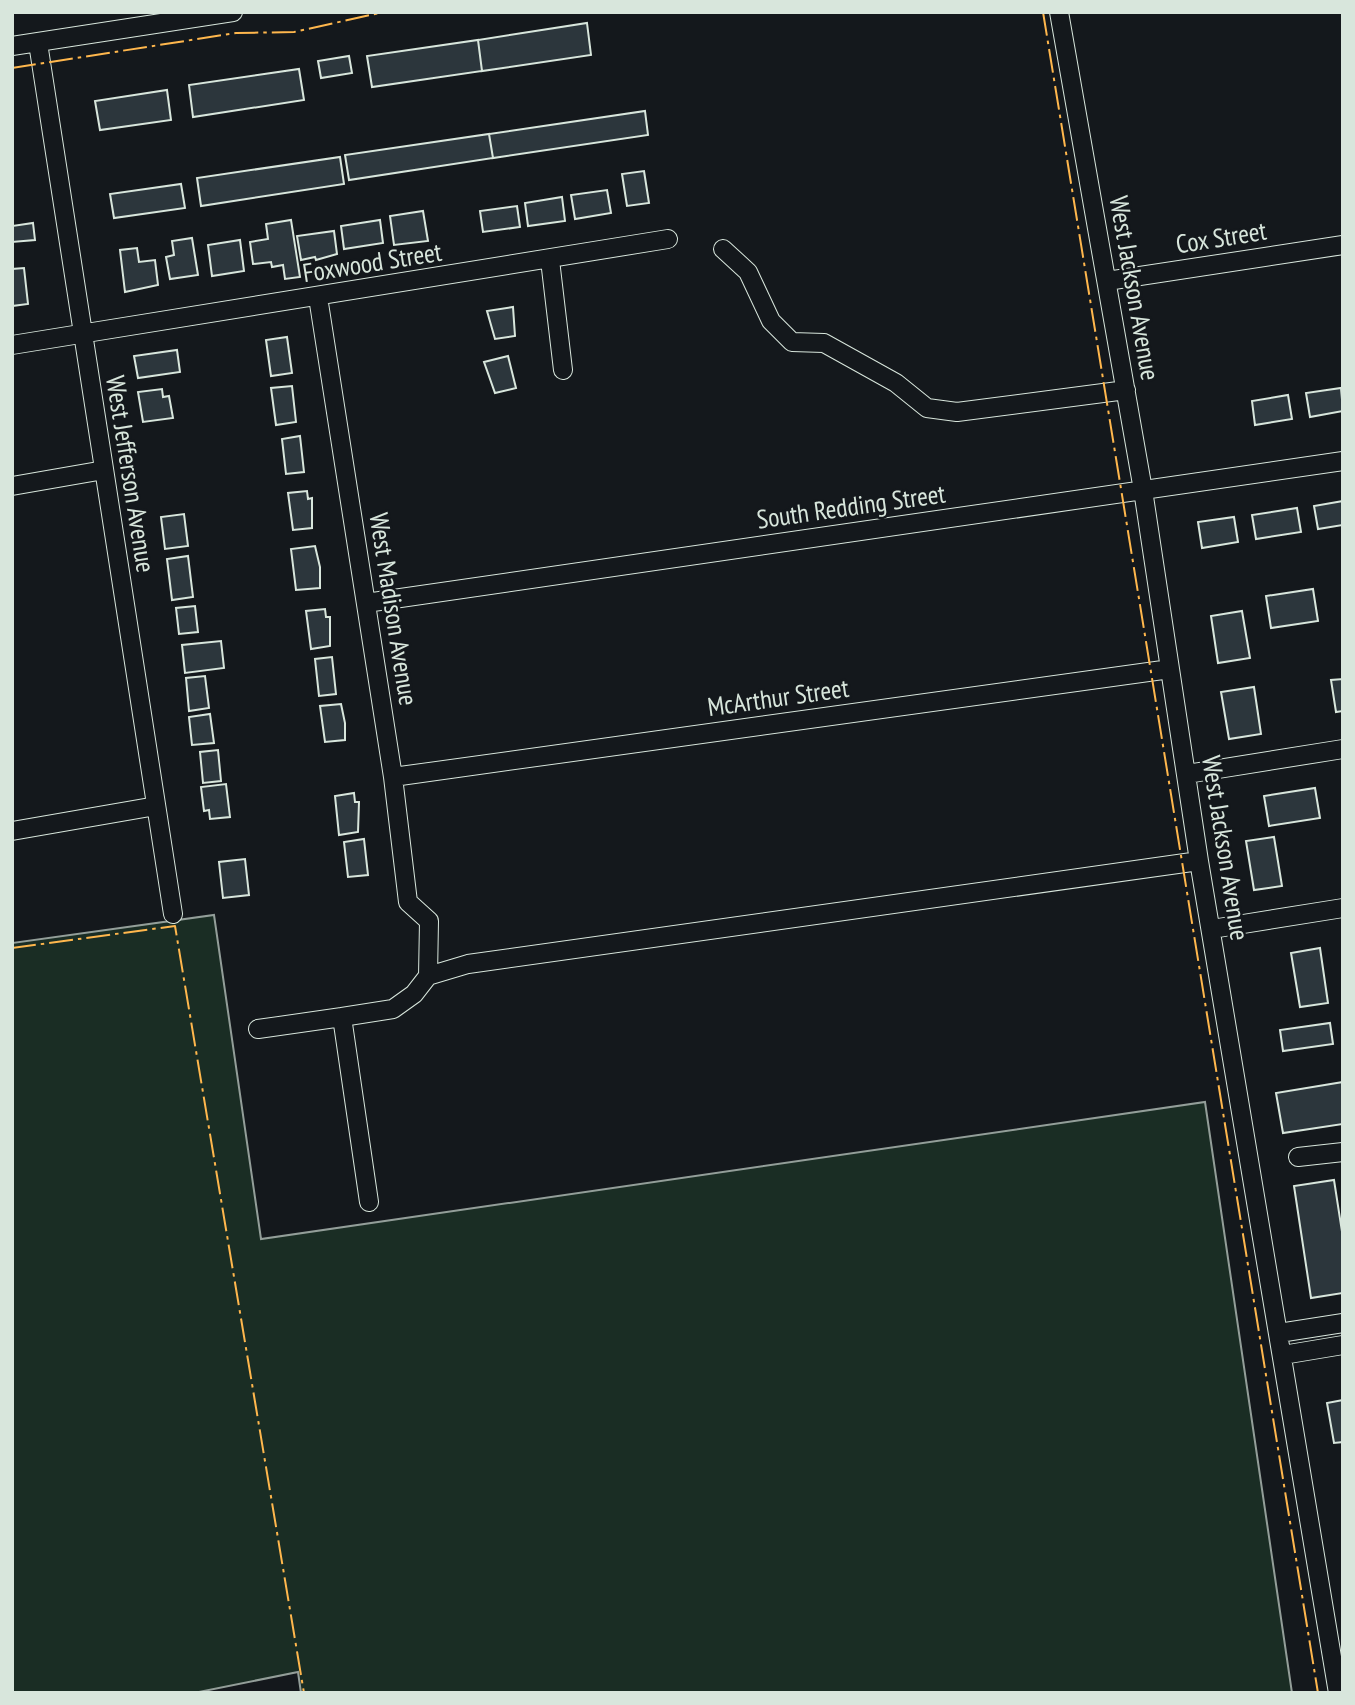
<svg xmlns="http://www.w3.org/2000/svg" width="1355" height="1705" viewBox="0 0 1355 1705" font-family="'PT Sans Narrow',sans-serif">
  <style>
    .green { fill: #1a2d24; stroke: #939e99; stroke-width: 2 }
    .building { fill: #2c363c; stroke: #d8e6dc; stroke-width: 2 }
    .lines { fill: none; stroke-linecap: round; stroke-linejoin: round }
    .minor-casing { stroke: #d8e6dc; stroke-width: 20 }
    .minor { stroke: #14181c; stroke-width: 18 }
    .power { stroke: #ffb74d; stroke-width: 2; stroke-dasharray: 24 5 3.5 5; stroke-linecap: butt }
    .labels { text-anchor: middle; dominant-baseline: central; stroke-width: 5; stroke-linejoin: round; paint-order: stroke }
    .street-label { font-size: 26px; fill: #d8e6dc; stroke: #14181c }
  </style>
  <rect width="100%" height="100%" fill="#14181c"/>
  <!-- green -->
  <path class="green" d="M 214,915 L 261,1239 L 1205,1102 L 1292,1693 L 301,1693 L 298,1672 L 194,1693 L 12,1693 L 12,943 Z"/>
  <!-- building -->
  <path class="building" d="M 587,23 L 591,55 L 482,71 L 478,40 Z
    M 478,40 L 482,71 L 372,87 L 367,56 Z
    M 349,56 L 352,73 L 321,78 L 318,61 Z
    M 299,69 L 304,100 L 193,117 L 189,85 Z
    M 167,90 L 171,120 L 100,130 L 95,101 Z
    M 645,111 L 648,135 L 493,158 L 489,134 Z
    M 489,134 L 493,158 L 349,180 L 345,155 Z
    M 340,157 L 344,184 L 201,206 L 197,178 Z
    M 644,171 L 649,203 L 627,206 L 622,174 Z
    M 181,184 L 185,208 L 114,218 L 110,194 Z
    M 607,190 L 611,213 L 575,219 L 571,195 Z
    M 562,197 L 565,221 L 528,226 L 525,203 Z
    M 517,206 L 520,227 L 483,232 L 480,211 Z
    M 423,211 L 428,241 L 394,245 L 390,216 Z
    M 291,220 L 300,277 L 285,279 L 283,265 L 272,267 L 271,262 L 253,264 L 250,242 L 268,239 L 266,224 Z
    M 380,220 L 383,243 L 344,249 L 341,226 Z
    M 33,223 L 35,240 L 12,242 L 12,226 Z
    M 334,231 L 337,254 L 316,260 L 315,257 L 301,260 L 297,236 Z
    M 192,238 L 198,275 L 170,279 L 166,257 L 174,255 L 172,241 Z
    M 240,240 L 244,271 L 212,276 L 208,245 Z
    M 137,248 L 139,262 L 155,260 L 158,285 L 125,292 L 120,250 Z
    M 24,268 L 28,304 L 12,306 L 12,269 Z
    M 513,307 L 515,336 L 495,339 L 487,311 Z
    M 287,337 L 292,373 L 271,376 L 266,340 Z
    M 177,350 L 180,372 L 138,378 L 134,356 Z
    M 508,356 L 516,388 L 495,393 L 484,362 Z
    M 292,386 L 296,422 L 276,425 L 271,388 Z
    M 1341,388 L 1343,411 L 1310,417 L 1306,393 Z
    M 162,389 L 163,397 L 169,396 L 173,418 L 143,422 L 138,392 Z
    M 1288,395 L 1292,419 L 1255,425 L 1252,401 Z
    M 300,436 L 304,472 L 286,474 L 282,439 Z
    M 307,491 L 308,499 L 312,498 L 312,528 L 293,530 L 288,493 Z
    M 1343,501 L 1343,525 L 1318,529 L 1314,506 Z
    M 1297,508 L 1301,532 L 1256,539 L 1252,515 Z
    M 184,514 L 188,546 L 165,549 L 161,517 Z
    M 1234,517 L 1238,542 L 1202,548 L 1198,522 Z
    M 315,546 L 320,567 L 320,588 L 296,590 L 291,549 Z
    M 188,556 L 193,597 L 172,600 L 167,559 Z
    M 1313,589 L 1318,621 L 1271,628 L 1266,596 Z
    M 195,606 L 198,632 L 179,634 L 176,608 Z
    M 325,609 L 326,617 L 330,617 L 330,646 L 311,649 L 306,611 Z
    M 1242,611 L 1250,658 L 1218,663 L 1211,616 Z
    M 221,641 L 224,668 L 185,673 L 182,645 Z
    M 332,657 L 336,694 L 319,696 L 315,659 Z
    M 205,676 L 209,708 L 189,711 L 186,678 Z
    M 1343,679 L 1343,711 L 1336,712 L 1331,680 Z
    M 1254,687 L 1261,734 L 1229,739 L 1221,692 Z
    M 341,704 L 345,723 L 345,740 L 325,742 L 320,706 Z
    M 210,714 L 214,743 L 192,745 L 189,717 Z
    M 218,750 L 221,781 L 203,783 L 200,752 Z
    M 226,784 L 230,817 L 210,819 L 209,810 L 204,811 L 201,787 Z
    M 1315,788 L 1320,818 L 1269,826 L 1264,796 Z
    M 354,793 L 355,802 L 359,802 L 358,832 L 339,835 L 335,796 Z
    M 1274,837 L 1282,886 L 1254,890 L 1246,841 Z
    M 364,839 L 368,875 L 348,877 L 344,842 Z
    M 245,859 L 249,895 L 223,898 L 219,862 Z
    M 1320,948 L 1328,1003 L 1300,1007 L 1291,953 Z
    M 1330,1023 L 1333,1044 L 1283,1051 L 1280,1030 Z
    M 1343,1082 L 1343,1124 L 1283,1133 L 1276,1093 Z
    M 1334,1180 L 1343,1238 L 1343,1293 L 1311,1298 L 1294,1186 Z
    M 1343,1400 L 1343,1442 L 1334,1443 L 1327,1403 Z"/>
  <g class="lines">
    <defs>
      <path id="minor" d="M 1059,12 L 1143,490 L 1199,861 L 1338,1693
        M 38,43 L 173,914
        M 12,46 L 233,12
        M 723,249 L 748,272 L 771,321 L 792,342 L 824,343 L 896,383 L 927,408 L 957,412 L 1126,390
        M 550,260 L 563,370
        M 1107,281 L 1343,245
        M 318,297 L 393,777 L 408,902 L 429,921 L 428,976
        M 12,345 L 668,239
        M 12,486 L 104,470
        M 366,603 L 1343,461
        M 1187,774 L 1343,749
        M 393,777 L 1170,669
        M 12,831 L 156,806
        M 1212,929 L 1343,908
        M 258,1029 L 342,1017
        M 1298,1157 L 1343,1152
        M 369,1202 L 342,1017 L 393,1009 L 414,994 L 428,976 L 468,964 L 1199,861
        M 1279,1333 L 1343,1323
        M 1283,1355 L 1343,1345"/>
    </defs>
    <!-- minor casing -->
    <use href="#minor" class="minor-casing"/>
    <!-- minor -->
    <use href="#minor" class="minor"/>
    <!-- power -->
    <path class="power" d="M 1043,12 L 1318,1693
      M 12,68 L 236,33 L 294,32 L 384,12
      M 12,948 L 175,926 L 304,1693"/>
  </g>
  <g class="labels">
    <!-- street labels -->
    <g class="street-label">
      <text transform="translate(1221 237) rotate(-9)">Cox Street</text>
      <text transform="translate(372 262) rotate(-9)">Foxwood Street</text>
      <text transform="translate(1135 288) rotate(80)">West Jackson Avenue</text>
      <text transform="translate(131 474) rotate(81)">West Jefferson Avenue</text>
      <text transform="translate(851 506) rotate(-8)">South Redding Street</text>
      <text transform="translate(394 609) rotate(81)">West Madison Avenue</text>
      <text transform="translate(778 697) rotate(-8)">McArthur Street</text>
      <text transform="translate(1226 848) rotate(81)">West Jackson Avenue</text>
    </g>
  </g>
  <!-- border -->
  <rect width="1355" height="1705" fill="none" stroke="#d8e6dc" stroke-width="28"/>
</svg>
